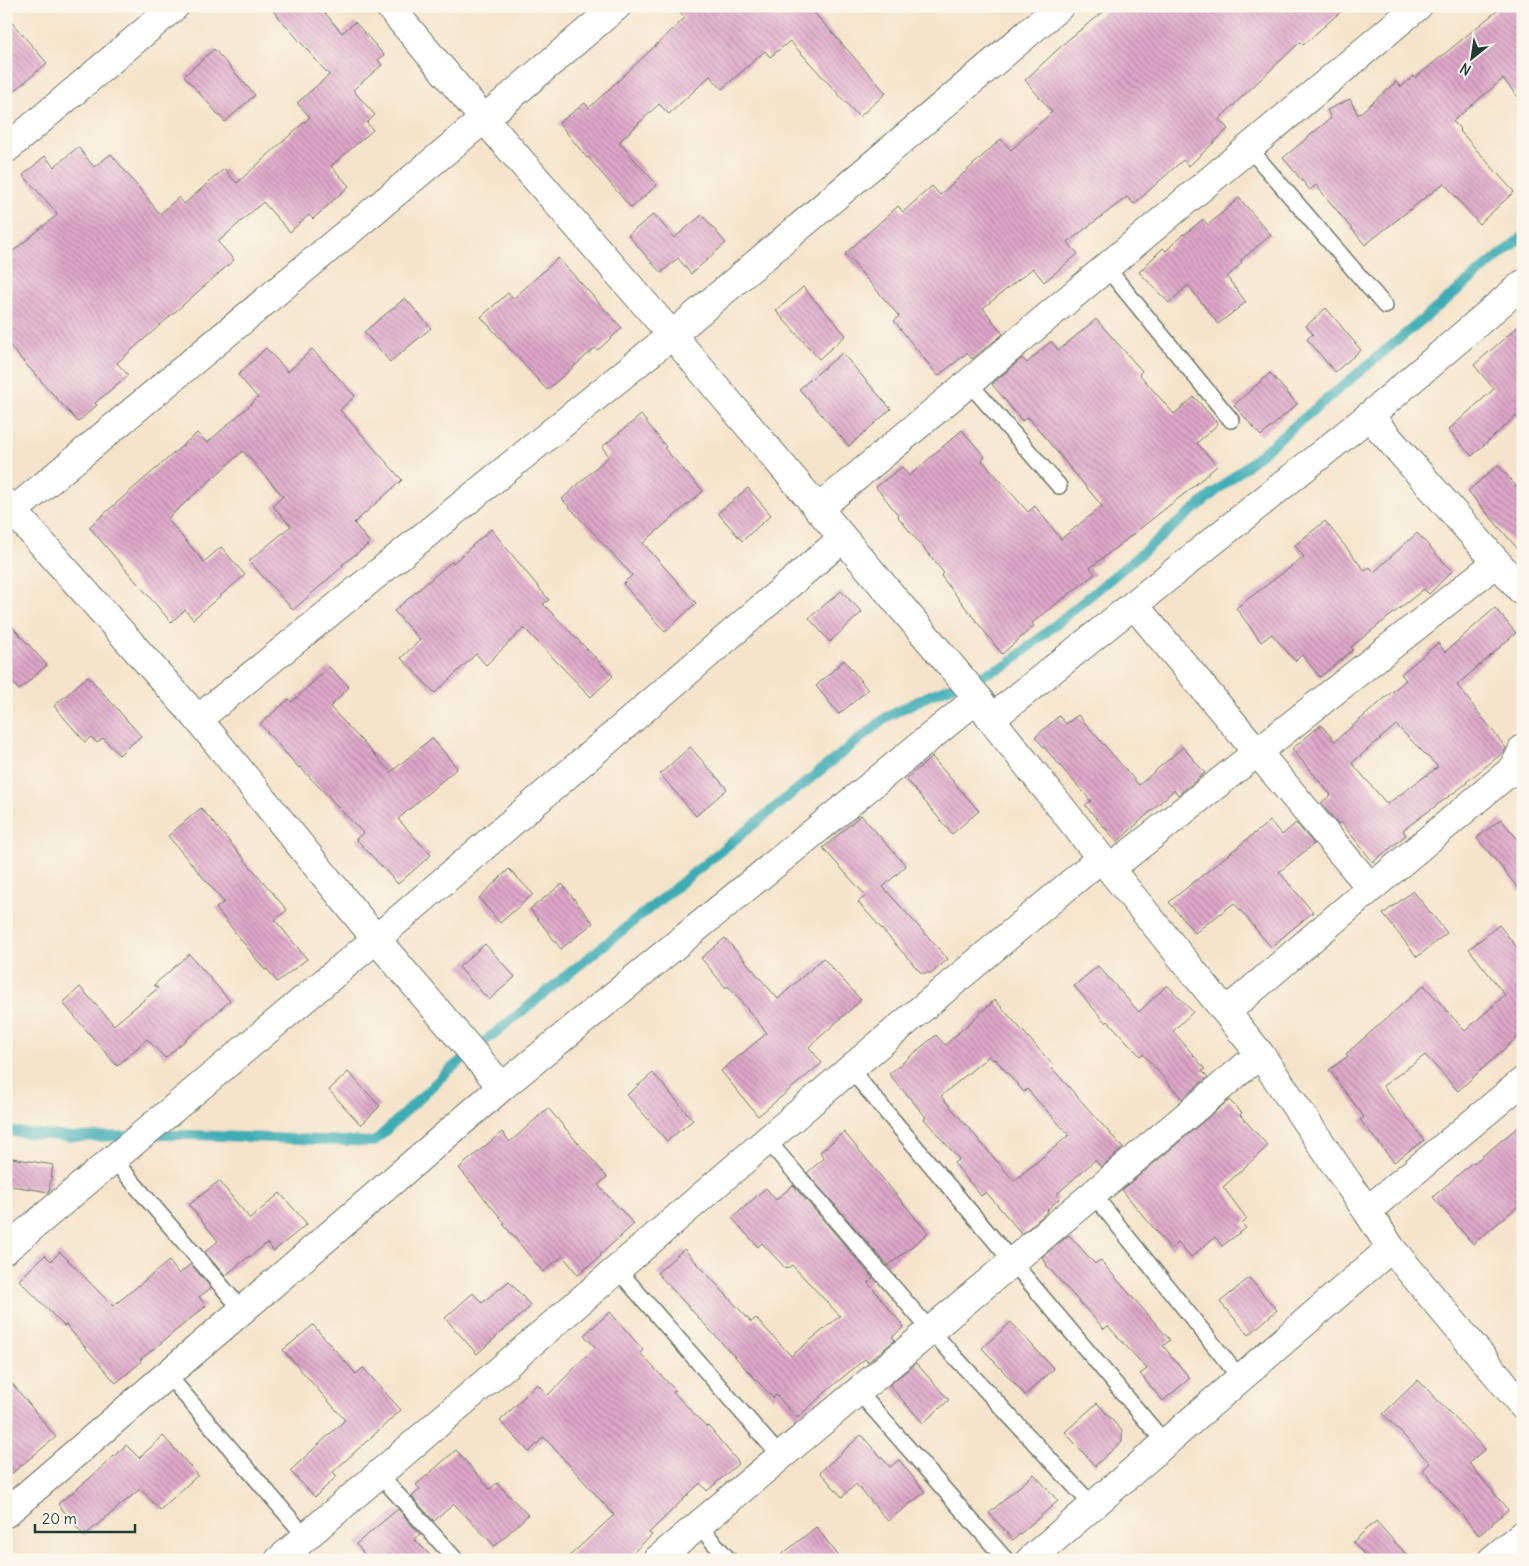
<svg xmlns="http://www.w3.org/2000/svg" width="1529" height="1566" viewBox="0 0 1529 1566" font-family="Delius,sans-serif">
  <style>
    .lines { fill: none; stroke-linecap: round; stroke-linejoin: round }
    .stream { stroke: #3cadb5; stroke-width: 10 }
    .building { fill: url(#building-back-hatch); fill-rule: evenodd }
    .service-casing { stroke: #6a7769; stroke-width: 18 }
    .minor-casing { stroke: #6a7769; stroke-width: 30 }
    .service { stroke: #fff; stroke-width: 15 }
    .minor { stroke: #fff; stroke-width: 28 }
  </style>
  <defs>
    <pattern id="building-back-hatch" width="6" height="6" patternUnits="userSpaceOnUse" patternTransform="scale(1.25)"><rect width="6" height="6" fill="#dea7c9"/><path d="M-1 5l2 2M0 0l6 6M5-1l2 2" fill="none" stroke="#b389a4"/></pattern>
  </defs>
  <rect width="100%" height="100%" fill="#fbf7ec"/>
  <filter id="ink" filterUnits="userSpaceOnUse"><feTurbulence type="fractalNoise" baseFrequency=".02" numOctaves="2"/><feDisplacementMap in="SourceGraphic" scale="10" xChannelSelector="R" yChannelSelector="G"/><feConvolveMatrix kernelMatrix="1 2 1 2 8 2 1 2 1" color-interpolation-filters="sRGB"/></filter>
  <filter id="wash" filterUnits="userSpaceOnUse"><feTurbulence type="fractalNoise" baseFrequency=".0096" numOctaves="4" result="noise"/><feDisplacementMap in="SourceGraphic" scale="20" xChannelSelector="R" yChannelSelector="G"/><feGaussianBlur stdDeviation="1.12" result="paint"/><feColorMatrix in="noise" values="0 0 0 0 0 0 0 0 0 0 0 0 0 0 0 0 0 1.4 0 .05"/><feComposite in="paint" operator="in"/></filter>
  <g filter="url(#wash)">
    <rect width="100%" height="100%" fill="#f5e4cb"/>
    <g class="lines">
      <!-- stream -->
      <path class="stream" d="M 6,1131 L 71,1137 L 133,1136
        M 150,1135 L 193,1135 L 374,1142 L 448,1071 L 888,716 L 928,696 L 1007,665 L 1523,236"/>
    </g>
    <g id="blocks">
      <!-- building -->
      <path class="building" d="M 269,6 L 319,6 L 342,33 L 355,22 L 384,55 L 378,60 L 382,65 L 353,90 L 375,115 L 367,123 L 373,130 L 331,166 L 349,186 L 313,219 L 309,215 L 290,232 L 263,202 L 218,242 L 234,260 L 117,363 L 128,375 L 95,403 L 97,405 L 78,422 L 6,342 L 6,257 L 58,214 L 23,175 L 45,156 L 54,167 L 78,147 L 94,167 L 111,154 L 160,214 L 179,197 L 184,204 L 224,169 L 237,183 L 310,117 L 297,103 L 329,75 Z
        M 675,6 L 808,6 L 886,93 L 859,117 L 790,41 L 770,57 L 765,51 L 722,89 L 710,76 L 669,114 L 659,104 L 619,142 L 657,185 L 631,208 L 588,157 L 587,158 L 559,123 L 585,103 L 589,108 L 685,18 Z
        M 1111,6 L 1347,6 L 1303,45 L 1300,42 L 1219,119 L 1228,129 L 1189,166 L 1183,160 L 1134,204 L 1127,197 L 1068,242 L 1078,254 L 1044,282 L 1033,268 L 983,308 L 1003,334 L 972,359 L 967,353 L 938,376 L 894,321 L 899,316 L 845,254 L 898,206 L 903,212 L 932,186 L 940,195 L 1001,139 L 1011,150 L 1052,112 L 1025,80 L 1069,39 Z
        M 1503,6 L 1523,6 L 1523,103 L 1503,79 L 1453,121 L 1461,130 L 1460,131 L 1514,192 L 1479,224 L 1444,183 L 1365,245 L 1316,185 L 1310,190 L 1283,158 L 1331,118 L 1327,110 L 1350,99 L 1358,115 L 1396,82 L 1401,87 L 1414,76 L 1415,78 Z
        M 6,16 L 47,63 L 6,98 Z
        M 214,49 L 255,95 L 225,122 L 184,76 Z
        M 1239,198 L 1271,235 L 1240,261 L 1242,263 L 1227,277 L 1246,302 L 1218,324 L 1188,285 L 1169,303 L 1139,272 L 1163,248 L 1166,251 L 1183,234 L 1184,235 L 1203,219 L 1208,225 Z
        M 654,214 L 674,238 L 702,215 L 726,243 L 691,274 L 678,258 L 661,273 L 628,235 Z
        M 558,258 L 622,328 L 598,350 L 595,348 L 547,390 L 481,317 L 508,293 L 513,299 Z
        M 803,287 L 846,335 L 819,359 L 776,311 Z
        M 405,298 L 431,328 L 390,362 L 364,332 Z
        M 1326,308 L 1361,350 L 1335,372 L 1307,339 L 1313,334 L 1306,326 Z
        M 1096,319 L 1142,371 L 1139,374 L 1174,414 L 1194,397 L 1218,424 L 1197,443 L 1217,466 L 1189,490 L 1090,568 L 1095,574 L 1032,623 L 1034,626 L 1002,654 L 941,576 L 944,573 L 898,517 L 899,516 L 876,487 L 902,467 L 909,476 L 962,430 L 985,457 L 982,460 L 1028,512 L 1035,506 L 1061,539 L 1102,506 L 1028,417 L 1022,421 L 992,384 L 1022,358 L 1027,363 L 1051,341 L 1059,350 Z
        M 1523,322 L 1523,425 L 1516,416 L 1472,456 L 1448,430 L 1494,389 L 1474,365 Z
        M 266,348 L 288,372 L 312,349 L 355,396 L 340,410 L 402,480 L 354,523 L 370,543 L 342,565 L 343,566 L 293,610 L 249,561 L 291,526 L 273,506 L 283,496 L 243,451 L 167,519 L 204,562 L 221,547 L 245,575 L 193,619 L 185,610 L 171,622 L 89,527 L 197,433 L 207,443 L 258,398 L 238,375 Z
        M 842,353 L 891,409 L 849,446 L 799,389 Z
        M 1270,373 L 1297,404 L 1261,436 L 1234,405 Z
        M 641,415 L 666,447 L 664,448 L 703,491 L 643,543 L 696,603 L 665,632 L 623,584 L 632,575 L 562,499 L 609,456 L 602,447 Z
        M 1498,465 L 1523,494 L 1523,555 L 1468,491 Z
        M 748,488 L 771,515 L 742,541 L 718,513 Z
        M 1325,521 L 1365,571 L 1370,567 L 1374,572 L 1417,533 L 1452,571 L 1429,594 L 1424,589 L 1351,647 L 1353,650 L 1320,677 L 1302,655 L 1295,661 L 1272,634 L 1261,642 L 1236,608 L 1304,557 L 1295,545 Z
        M 491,529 L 549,600 L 543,604 L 613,676 L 591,697 L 524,628 L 486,665 L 476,654 L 435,693 L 401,658 L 420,640 L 394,611 L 451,562 L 453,563 Z
        M 841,591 L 862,612 L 830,642 L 809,618 Z
        M 1495,608 L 1516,633 L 1457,685 L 1506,748 L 1504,752 L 1466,782 L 1467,783 L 1403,830 L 1406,835 L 1373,862 L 1341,822 L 1338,824 L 1321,803 L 1331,795 L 1292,749 L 1321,725 L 1335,741 L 1406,680 L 1401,674 L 1438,643 L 1445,652 ZM 1396,725 L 1438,767 L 1387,804 L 1352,763 Z
        M 6,620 L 47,665 L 19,690 L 6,676 Z
        M 844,660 L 868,690 L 839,714 L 816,686 Z
        M 329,667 L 349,687 L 330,707 L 391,772 L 432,738 L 457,768 L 398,819 L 431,855 L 398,884 L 356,839 L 363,833 L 300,767 L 299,768 L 260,724 L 289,699 L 292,702 Z
        M 88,676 L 141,736 L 119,755 L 103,738 L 97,743 L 91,737 L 85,742 L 54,706 Z
        M 1078,715 L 1139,785 L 1183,747 L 1205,773 L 1178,795 L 1174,790 L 1117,842 L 1085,805 L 1091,801 L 1035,737 L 1059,716 L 1066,724 Z
        M 690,747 L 727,789 L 696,816 L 660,774 Z
        M 932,757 L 979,811 L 952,834 L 906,779 Z
        M 201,808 L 287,910 L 275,920 L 307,959 L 277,982 L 267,969 L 265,970 L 216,908 L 224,902 L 168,836 Z
        M 861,815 L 906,866 L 883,887 L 948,959 L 932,973 L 921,973 L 858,902 L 866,896 L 823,848 Z
        M 1501,819 L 1523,846 L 1523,894 L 1477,838 Z
        M 1270,821 L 1282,835 L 1296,823 L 1314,844 L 1279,872 L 1313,912 L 1271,947 L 1234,903 L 1195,933 L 1169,902 Z
        M 509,869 L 533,894 L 500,923 L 479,898 Z
        M 562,884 L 593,923 L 561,949 L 530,909 Z
        M 1413,891 L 1447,933 L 1417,957 L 1383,914 Z
        M 1499,925 L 1523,955 L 1523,1032 L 1458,1091 L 1425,1055 L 1383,1086 L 1424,1140 L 1394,1162 L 1360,1120 L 1364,1117 L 1329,1070 L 1348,1056 L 1346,1054 L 1424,985 L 1465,1031 L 1505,995 L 1469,949 Z
        M 725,938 L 778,999 L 823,958 L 861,1000 L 809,1047 L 822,1063 L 758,1116 L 721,1071 L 767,1033 L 728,986 L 726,988 L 701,958 Z
        M 485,944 L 515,977 L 489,1000 L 459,967 Z
        M 189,954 L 230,1001 L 165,1058 L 147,1039 L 117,1066 L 63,1003 L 80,987 L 114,1025 L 158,988 L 154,985 Z
        M 1098,966 L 1139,1012 L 1167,985 L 1193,1012 L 1173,1031 L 1205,1069 L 1202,1071 L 1208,1077 L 1182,1099 L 1143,1054 L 1140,1056 L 1108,1021 L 1106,1023 L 1074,986 Z
        M 995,1000 L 1053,1065 L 1051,1067 L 1123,1148 L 1101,1167 L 1095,1160 L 1056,1195 L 1059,1199 L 1047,1210 L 1048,1211 L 1022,1234 L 986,1192 L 981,1196 L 954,1163 L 959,1159 L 924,1119 L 926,1117 L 889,1074 L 936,1035 L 945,1045 ZM 989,1056 L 993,1060 L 995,1059 L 1024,1092 L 1027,1089 L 1069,1135 L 1014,1181 L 941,1096 Z
        M 348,1072 L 380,1106 L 361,1125 L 329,1090 Z
        M 653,1073 L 693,1120 L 667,1141 L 627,1095 Z
        M 1229,1100 L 1242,1113 L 1240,1115 L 1268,1146 L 1223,1187 L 1247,1219 L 1242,1224 L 1246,1228 L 1222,1246 L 1215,1237 L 1191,1257 L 1178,1242 L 1171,1249 L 1122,1190 Z
        M 548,1108 L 607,1177 L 598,1185 L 634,1224 L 600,1255 L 601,1256 L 578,1275 L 563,1256 L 543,1272 L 503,1224 L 505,1223 L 459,1168 L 502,1132 L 510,1142 Z
        M 1523,1123 L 1523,1202 L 1473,1244 L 1433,1197 L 1473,1162 L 1474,1163 Z
        M 844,1132 L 928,1233 L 888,1266 L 807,1173 L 824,1158 L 820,1152 Z
        M 6,1157 L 53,1165 L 49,1192 L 6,1185 Z
        M 219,1181 L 250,1219 L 280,1193 L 307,1224 L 274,1251 L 267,1243 L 250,1257 L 249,1256 L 225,1276 L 205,1252 L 218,1241 L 189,1205 Z
        M 793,1185 L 873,1278 L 868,1283 L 904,1327 L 892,1337 L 895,1340 L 868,1362 L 865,1359 L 836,1383 L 797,1418 L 776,1395 L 773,1398 L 657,1273 L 684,1249 L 751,1322 L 756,1318 L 791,1356 L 840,1316 L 792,1265 L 786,1269 L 762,1243 L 758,1247 L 732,1218 L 766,1188 L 776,1200 Z
        M 1069,1235 L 1095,1264 L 1100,1260 L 1170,1340 L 1163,1346 L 1190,1378 L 1163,1401 L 1140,1374 L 1147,1369 L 1108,1326 L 1104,1329 L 1046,1265 L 1047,1264 L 1042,1257 Z
        M 60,1252 L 113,1306 L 169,1261 L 179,1274 L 191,1264 L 211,1288 L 199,1297 L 206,1306 L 140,1360 L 141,1362 L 116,1383 L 66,1325 L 64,1326 L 19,1280 L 45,1255 L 51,1261 Z
        M 1249,1278 L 1277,1310 L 1249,1335 L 1220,1302 Z
        M 509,1281 L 531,1306 L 477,1354 L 445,1318 L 473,1293 L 482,1303 Z
        M 610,1312 L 643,1350 L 640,1353 L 675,1390 L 673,1392 L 707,1427 L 708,1426 L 739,1463 L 707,1491 L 700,1483 L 649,1533 L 652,1535 L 625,1560 L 565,1560 L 614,1515 L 544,1437 L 529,1452 L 500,1421 L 537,1384 L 548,1395 L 595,1347 L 584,1335 Z
        M 1011,1322 L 1054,1369 L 1025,1395 L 982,1348 Z
        M 313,1325 L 356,1374 L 363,1368 L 401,1410 L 333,1472 L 337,1476 L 315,1497 L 290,1471 L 345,1420 L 283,1350 Z
        M 916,1363 L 949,1400 L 923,1423 L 889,1385 Z
        M 6,1376 L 56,1437 L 6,1478 Z
        M 1418,1380 L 1485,1449 L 1469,1463 L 1508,1510 L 1479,1535 L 1423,1470 L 1430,1463 L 1383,1414 Z
        M 1097,1403 L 1122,1431 L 1122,1441 L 1095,1466 L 1065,1432 Z
        M 861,1435 L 890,1467 L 899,1460 L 925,1492 L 888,1521 L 856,1484 L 842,1497 L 820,1472 Z
        M 163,1436 L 198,1475 L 160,1510 L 140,1489 L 84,1536 L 58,1504 L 90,1478 L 126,1445 L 139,1458 Z
        M 456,1450 L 490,1489 L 497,1483 L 528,1515 L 495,1546 L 454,1504 L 434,1521 L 412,1497 L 420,1489 L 416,1485 Z
        M 1034,1474 L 1058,1501 L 1013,1540 L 989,1513 Z
        M 398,1509 L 420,1534 L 414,1539 L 435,1560 L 369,1560 L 356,1544 Z
        M 1376,1521 L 1411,1560 L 1369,1560 L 1353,1542 Z
        M 816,1527 L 842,1560 L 775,1560 Z"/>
    </g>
  </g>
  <g filter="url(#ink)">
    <use href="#blocks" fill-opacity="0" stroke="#6a7769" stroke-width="1"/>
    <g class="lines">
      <defs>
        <path id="service" d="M 1249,148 L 1385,306
          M 1106,267 L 1231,420
          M 969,383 L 1059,486
          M 850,1069 L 1165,1443
          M 767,1140 L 931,1331 L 1092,1505
          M 113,1159 L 242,1310
          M 1093,1194 L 1240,1378
          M 617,1269 L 780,1456
          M 167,1374 L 305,1536
          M 858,1391 L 1006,1560
          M 379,1474 L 456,1560
          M 698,1525 L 729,1560"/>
        <path id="minor" d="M 389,6 L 484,119 L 672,335 L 978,698 L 991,719 L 1101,858 L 1260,1054 L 1367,1211 L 1391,1248 L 1523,1406
          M 6,149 L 175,6
          M 1369,416 L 1523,592
          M 6,503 L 198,719 L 376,939 L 502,1087
          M 818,509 L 1418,6
          M 6,517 L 484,119 L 617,6
          M 1134,605 L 1371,888
          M 198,719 L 672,335 L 1060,6
          M 991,719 L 1369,416 L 1523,284
          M 1110,869 L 1497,562
          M 1226,1012 L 1371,888 L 1514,768 L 1523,749
          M 1367,1211 L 1523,1081
          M 6,1249 L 376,939 L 843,538
          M 6,1513 L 502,1087 L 978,698
          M 279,1560 L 850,1069 L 1101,858
          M 657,1560 L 1260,1054
          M 1030,1560 L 1391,1248
          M 1492,1560 L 1523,1534"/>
      </defs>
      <!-- service casing -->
      <use href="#service" class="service-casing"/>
      <!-- minor casing -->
      <use href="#minor" class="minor-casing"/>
      <!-- service -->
      <use href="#service" class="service"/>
      <!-- minor -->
      <use href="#minor" class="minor"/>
    </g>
  </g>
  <!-- margin -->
  <rect width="1529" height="1566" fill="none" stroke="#fbf7ec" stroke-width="25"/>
  <!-- north arrow -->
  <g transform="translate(1472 58) rotate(210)" stroke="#fbf7ec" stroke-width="4" paint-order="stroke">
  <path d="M0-4L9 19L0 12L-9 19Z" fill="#1f3d34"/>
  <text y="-8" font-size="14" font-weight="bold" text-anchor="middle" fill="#1f3d34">N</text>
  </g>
  <!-- scale -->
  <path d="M35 1524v8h100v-8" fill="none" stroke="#1f3d34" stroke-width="2.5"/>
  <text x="42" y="1524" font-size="15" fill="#1f3d34" stroke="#fbf7ec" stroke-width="4" paint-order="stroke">20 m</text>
</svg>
